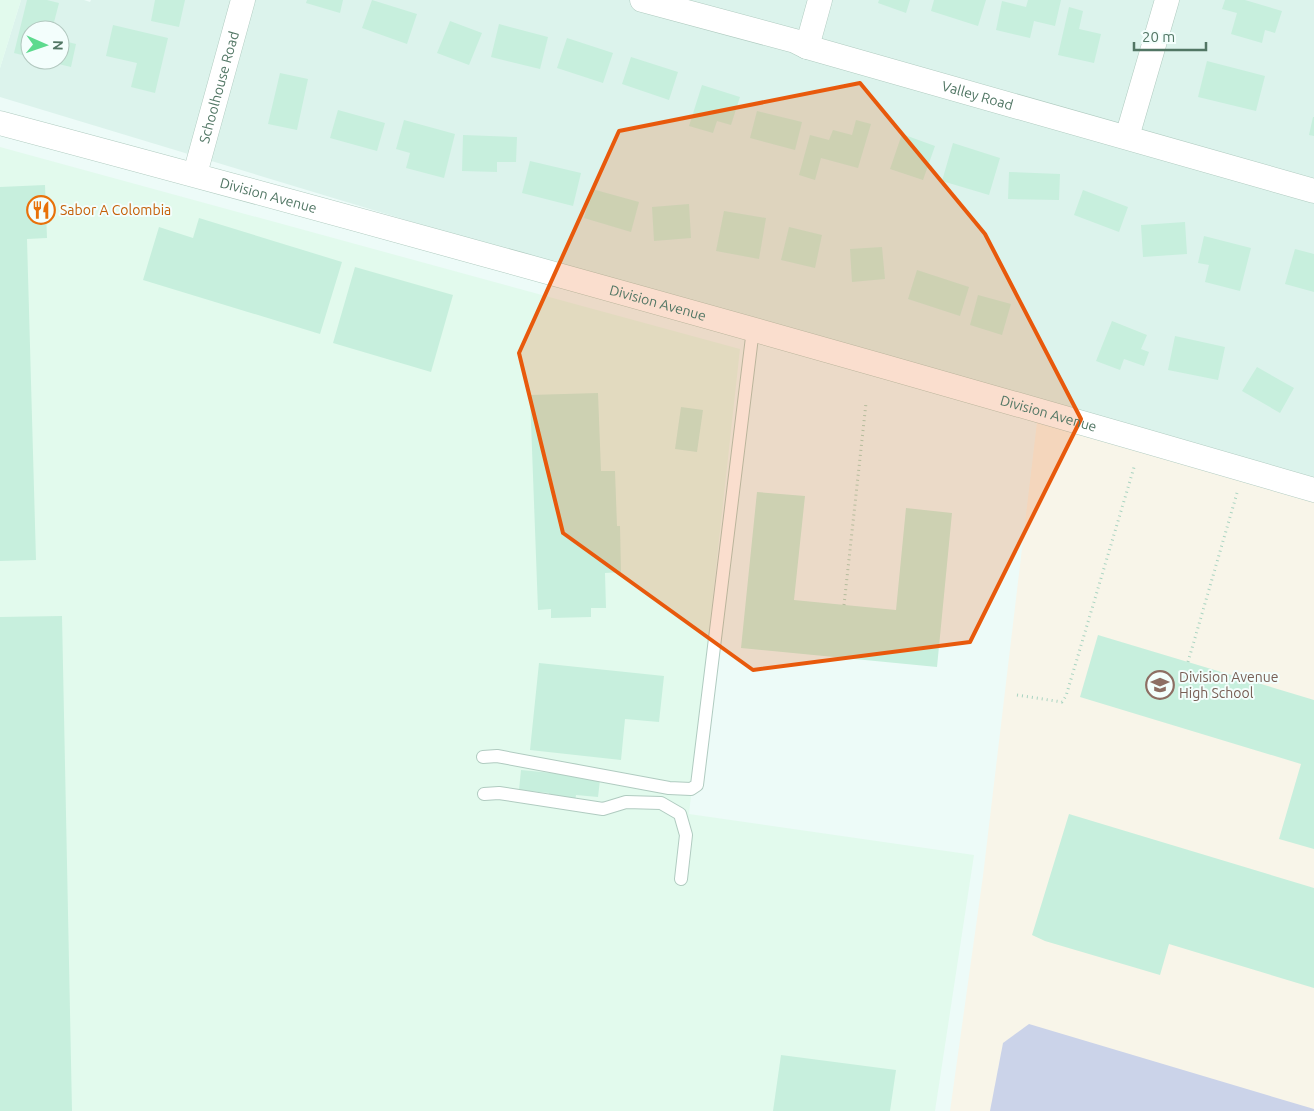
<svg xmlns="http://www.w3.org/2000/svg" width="1314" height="1111" viewBox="0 0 1314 1111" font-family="Ubuntu,sans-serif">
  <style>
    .residential { fill: #dcf3ec; fill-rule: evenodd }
    .commercial { fill: #e2faed }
    .education { fill: #f8f5e9 }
    .green { fill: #cbd3e9 }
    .building { fill: #c7efdd }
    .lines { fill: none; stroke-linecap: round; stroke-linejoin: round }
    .service-casing { stroke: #b0cbc0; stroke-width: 14 }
    .minor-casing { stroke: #b0cbc0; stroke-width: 25 }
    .path { stroke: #a9d4c1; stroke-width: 3; stroke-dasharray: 1 4; stroke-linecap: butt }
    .service { stroke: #fff; stroke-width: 12 }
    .minor { stroke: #fff; stroke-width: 24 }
    .marked { fill: #e8590c; fill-opacity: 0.2; stroke: #e8590c; stroke-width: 4; stroke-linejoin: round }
    .labels { text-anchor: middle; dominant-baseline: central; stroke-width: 4; stroke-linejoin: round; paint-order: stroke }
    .street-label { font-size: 14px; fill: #517664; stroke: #f3fefc }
    .food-label { font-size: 14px; fill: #c56008; stroke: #f3fefc; text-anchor: start }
    .education-label { font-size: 14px; fill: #785e54; stroke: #f3fefc; text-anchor: start }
  </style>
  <rect width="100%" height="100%" fill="#edfbf8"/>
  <!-- residential -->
  <path class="residential" d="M 21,0 L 84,0 L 90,2 L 91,0 L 1314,0 L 1314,495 L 0,97 L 0,68 ZM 30,30 L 60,30 L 60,60 L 30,60 Z"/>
  <!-- commercial -->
  <path class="commercial" d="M 0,0 L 21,0 L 0,68 Z
    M 0,147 L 740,349 L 689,814 L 974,855 L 935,1111 L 0,1111 Z"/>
  <!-- education -->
  <path class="education" d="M 1038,414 L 1314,495 L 1314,1111 L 950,1111 L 983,876 Z"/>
  <!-- green -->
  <path class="green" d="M 1029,1024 L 1314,1109 L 1314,1111 L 990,1111 L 1003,1043 Z"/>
  <!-- building -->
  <path class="building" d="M 27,0 L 47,0 L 59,3 L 52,30 L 30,30 L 30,57 L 14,53 Z
    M 155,0 L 185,0 L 179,27 L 151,21 Z
    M 307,0 L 343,0 L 340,13 L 306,3 Z
    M 372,0 L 417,14 L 407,44 L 362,28 Z
    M 879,0 L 910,0 L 906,13 L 878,3 Z
    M 934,0 L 986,0 L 978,26 L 931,11 Z
    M 1028,0 L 1061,0 L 1055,26 L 1034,21 L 1030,38 L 996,30 L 1002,1 L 1026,7 Z
    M 1225,0 L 1245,0 L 1282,11 L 1275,33 L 1265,30 L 1262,43 L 1231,34 L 1237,13 L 1222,9 Z
    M 1069,7 L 1083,11 L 1079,29 L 1101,34 L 1094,63 L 1058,55 Z
    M 450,21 L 482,33 L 469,65 L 437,53 Z
    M 499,24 L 548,37 L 540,69 L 491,57 Z
    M 113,25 L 168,38 L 155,93 L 131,87 L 137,63 L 106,56 Z
    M 567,38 L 613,53 L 603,83 L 557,68 Z
    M 60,40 L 76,44 L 71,67 L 46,61 L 60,60 Z
    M 631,57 L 678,72 L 669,100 L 622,84 Z
    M 1207,61 L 1265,76 L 1256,111 L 1198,97 Z
    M 280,73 L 308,79 L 297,130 L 268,124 Z
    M 702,85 L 740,97 L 731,125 L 717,121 L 713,133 L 689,126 Z
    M 338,110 L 385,123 L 377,151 L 330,138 Z
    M 757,111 L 802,122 L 795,150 L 750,138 Z
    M 1313,117 L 1314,117 L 1314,136 L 1309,135 Z
    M 404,120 L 455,134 L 444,178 L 406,168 L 410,153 L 396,149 Z
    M 856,120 L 871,124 L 858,168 L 821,158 L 815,180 L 799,175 L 810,135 L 829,140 L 833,130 L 852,135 Z
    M 902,134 L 935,146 L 923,180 L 890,169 Z
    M 463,135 L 517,137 L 516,162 L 497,162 L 497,172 L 462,171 Z
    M 953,143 L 1000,158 L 989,195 L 942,181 Z
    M 530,161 L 581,173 L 573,206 L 522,193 Z
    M 1009,172 L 1060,174 L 1059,200 L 1008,199 Z
    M 45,185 L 47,238 L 27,239 L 36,560 L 0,561 L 0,187 Z
    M 592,189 L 639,202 L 631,232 L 584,218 Z
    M 1083,190 L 1128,207 L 1119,232 L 1074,215 Z
    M 689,204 L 691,238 L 654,241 L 652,207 Z
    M 724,211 L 766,218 L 759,259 L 716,251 Z
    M 199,218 L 342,262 L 320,334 L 143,280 L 159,227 L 193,238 Z
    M 1185,222 L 1187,254 L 1143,257 L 1141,225 Z
    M 789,227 L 822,235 L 815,268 L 781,260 Z
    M 1204,236 L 1251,248 L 1240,291 L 1205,282 L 1209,265 L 1198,263 Z
    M 882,247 L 885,279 L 852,282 L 850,249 Z
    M 1295,249 L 1314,254 L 1314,292 L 1285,284 Z
    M 355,267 L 453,295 L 431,372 L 333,343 Z
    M 917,270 L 969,287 L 960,316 L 908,299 Z
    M 978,295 L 1011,304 L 1002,335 L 970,325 Z
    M 1112,321 L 1147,335 L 1141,349 L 1149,352 L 1144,366 L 1124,359 L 1120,370 L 1096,361 Z
    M 1175,336 L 1225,347 L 1218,380 L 1168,370 Z
    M 1257,367 L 1294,388 L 1280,413 L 1242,391 Z
    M 598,393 L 601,471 L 615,471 L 617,526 L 620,526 L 621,572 L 605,573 L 606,608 L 591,608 L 591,617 L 551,618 L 551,609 L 538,610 L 530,395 Z
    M 681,407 L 703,410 L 697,452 L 675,449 Z
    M 757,492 L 805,496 L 794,600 L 896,610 L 906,508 L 952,513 L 937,667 L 741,648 Z
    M 62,616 L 72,1111 L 0,1111 L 0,617 Z
    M 1098,635 L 1314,700 L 1314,849 L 1279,839 L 1301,764 L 1080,697 Z
    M 539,663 L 664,676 L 659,722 L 625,719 L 621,760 L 530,750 Z
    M 553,761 L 579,764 L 578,778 L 600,780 L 598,797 L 576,795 L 574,808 L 548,805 L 549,793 L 519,790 L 521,770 L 552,773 Z
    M 1069,814 L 1314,888 L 1314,988 L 1169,944 L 1160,975 L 1045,941 L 1032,935 Z
    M 781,1055 L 896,1070 L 890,1111 L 773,1111 Z"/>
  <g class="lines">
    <defs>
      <path id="service" d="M 483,757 L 497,756 L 669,788 L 691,789 L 697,785 L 753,329
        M 484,794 L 499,793 L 603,809 L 626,802 L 661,803 L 680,814 L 686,835 L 681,879"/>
      <g id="minor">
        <path id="s1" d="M 642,0 L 795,41 L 807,47 L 1314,191"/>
        <path d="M 807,47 L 820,0"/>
        <path id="s2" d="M 0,123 C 439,240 877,363 1314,490"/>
        <path d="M 1127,137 L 1167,0"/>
        <path id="s3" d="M 195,174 L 243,0"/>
      </g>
    </defs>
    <!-- service casing -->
    <use href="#service" class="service-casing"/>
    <!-- minor casing -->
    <use href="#minor" class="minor-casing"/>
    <!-- path -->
    <path class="path" d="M 844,605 L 866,403
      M 1188,662 L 1237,493
      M 1017,695 L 1062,702 L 1066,696 L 1135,464"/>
    <!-- service -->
    <use href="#service" class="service"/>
    <!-- minor -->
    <use href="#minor" class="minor"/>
  </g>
  <!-- marked area -->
  <path class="marked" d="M 860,83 L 985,234 L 1081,419 L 970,642 L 753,670 L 563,533 L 519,353 L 619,131 Z"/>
  <!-- icons -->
  <defs>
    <symbol id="restaurant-ring" viewBox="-11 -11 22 22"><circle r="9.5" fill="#f3fefc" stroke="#e8710a" stroke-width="1.5"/><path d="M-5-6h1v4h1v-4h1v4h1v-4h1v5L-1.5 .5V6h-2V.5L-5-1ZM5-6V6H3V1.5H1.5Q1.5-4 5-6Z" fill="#e8710a"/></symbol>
    <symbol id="school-ring" viewBox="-11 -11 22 22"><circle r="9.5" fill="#f3fefc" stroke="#8d6e63" stroke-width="1.5"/><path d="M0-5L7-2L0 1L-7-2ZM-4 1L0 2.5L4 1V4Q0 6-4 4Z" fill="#8d6e63"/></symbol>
  </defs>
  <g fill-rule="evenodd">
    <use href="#restaurant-ring" x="25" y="194" width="32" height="32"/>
    <use href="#school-ring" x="1144" y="669" width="32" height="32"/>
  </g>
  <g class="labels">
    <!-- street labels -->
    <g class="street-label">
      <text stroke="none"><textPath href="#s3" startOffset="90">Schoolhouse Road</textPath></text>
      <text stroke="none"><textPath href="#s1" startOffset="349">Valley Road</textPath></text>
      <text stroke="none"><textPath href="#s2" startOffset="278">Division Avenue</textPath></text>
      <text stroke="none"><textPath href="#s2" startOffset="682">Division Avenue</textPath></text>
      <text stroke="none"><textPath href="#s2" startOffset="1088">Division Avenue</textPath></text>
    </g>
    <!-- food labels -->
    <g class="food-label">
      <text x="60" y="210">Sabor A Colombia</text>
    </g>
    <!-- education labels -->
    <g class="education-label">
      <text x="1179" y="677">Division Avenue<tspan x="1179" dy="16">High School</tspan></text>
    </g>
  </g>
  <!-- north arrow -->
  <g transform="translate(45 45) rotate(92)"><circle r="24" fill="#f3fefc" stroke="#b2c8bf"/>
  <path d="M0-4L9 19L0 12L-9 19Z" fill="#5dda8e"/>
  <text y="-8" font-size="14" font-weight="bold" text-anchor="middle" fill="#517664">N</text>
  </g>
  <!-- scale -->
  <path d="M1134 42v8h72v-8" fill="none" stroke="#517664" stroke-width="2.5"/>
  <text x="1142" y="42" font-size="15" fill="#517664" stroke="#f3fefc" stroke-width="4" paint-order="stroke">20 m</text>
</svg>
